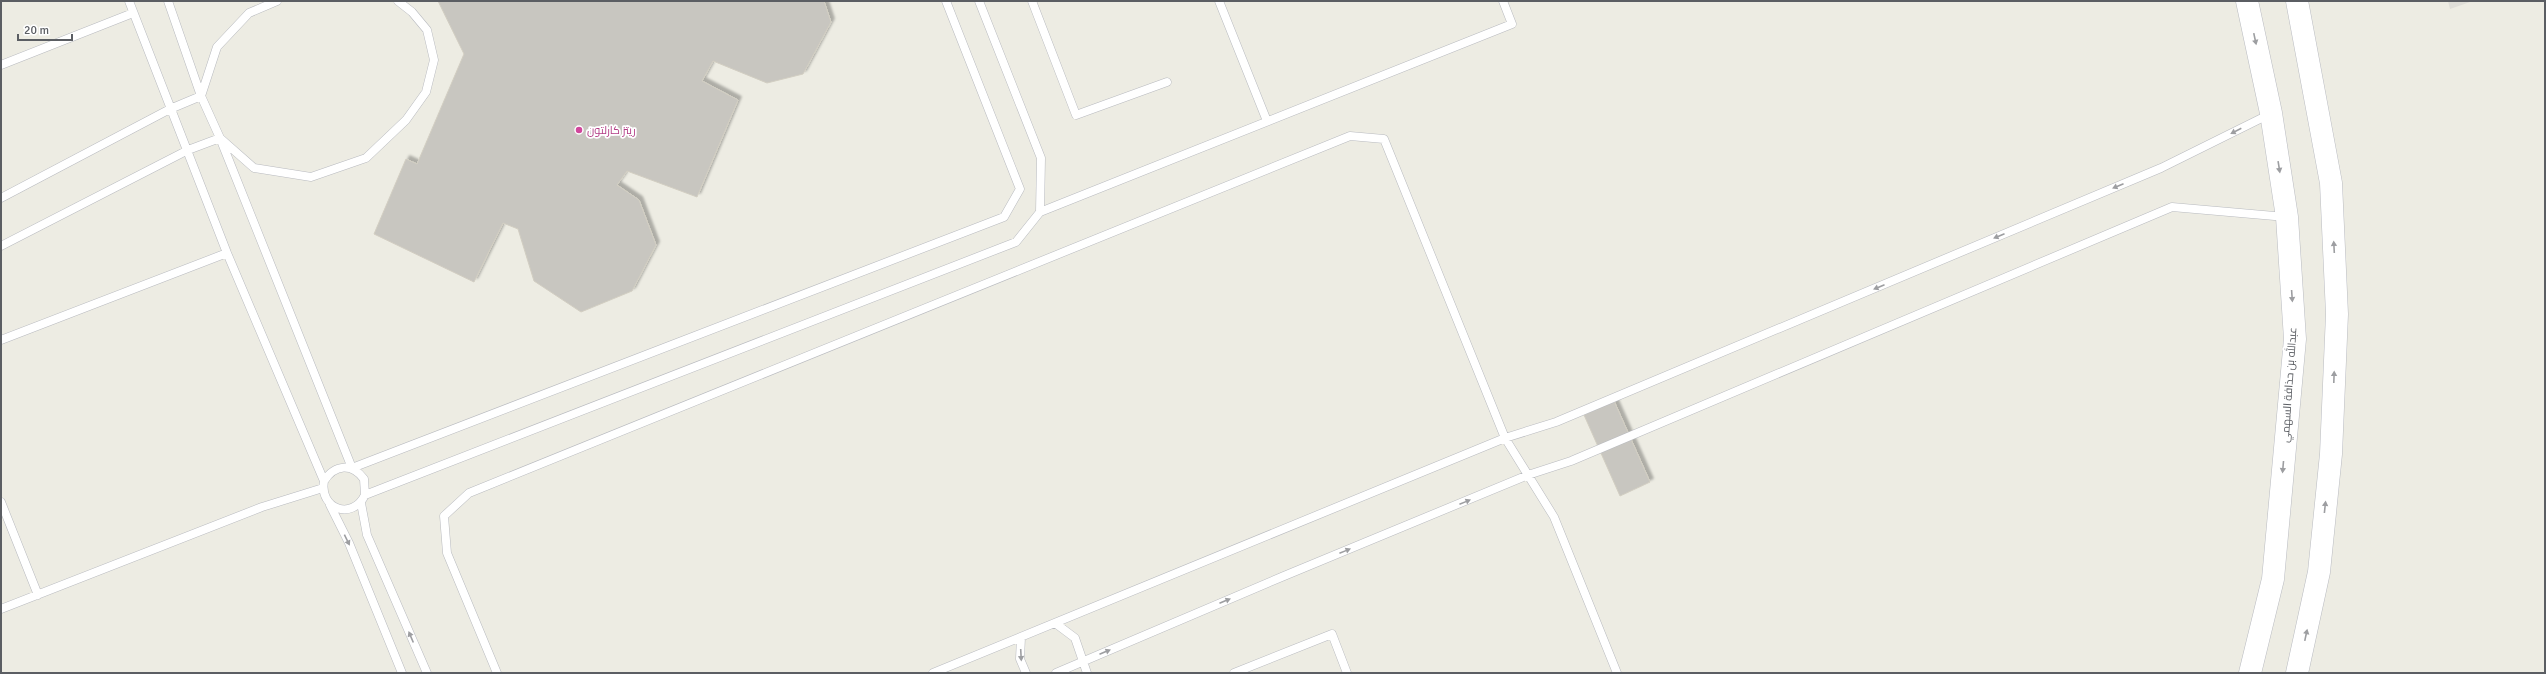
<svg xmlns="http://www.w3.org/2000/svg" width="2546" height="674" viewBox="0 0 2546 674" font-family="Signika,Cairo,sans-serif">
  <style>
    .industrial { fill: #dfded8 }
    .building { fill: #c8c6c0; stroke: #d2cec2; filter: url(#shadow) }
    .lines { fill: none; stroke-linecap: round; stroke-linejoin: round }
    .lane-casing { stroke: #b8babf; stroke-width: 9 }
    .secondary-casing { stroke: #b9bbc1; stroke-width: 23 }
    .lane { stroke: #fff; stroke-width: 8 }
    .secondary { stroke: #fff; stroke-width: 22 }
    .oneway { fill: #9d9ea1 }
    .hotel-dot { fill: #d1479c; stroke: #fff; stroke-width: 1.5 }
    .labels { text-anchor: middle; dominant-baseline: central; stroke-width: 3.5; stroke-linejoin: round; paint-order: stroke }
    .hotel-label { font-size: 11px; fill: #b23c85; stroke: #fff; text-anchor: start }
    .street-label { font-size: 11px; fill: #5b5e63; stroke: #fff }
  </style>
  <defs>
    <filter id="shadow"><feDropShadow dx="3.5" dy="-3.5" stdDeviation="1" flood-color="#0004"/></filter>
  </defs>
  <rect width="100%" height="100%" fill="#edece3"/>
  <!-- industrial -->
  <path class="industrial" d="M 2448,1 L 2473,1 L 2450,9 Z"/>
  <!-- building -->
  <path class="building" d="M 438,1 L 824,1 L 831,22 L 803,74 L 767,83 L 713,61 L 702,81 L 738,100 L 697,197 L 627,171 L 617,185 L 639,200 L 656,245 L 632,291 L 581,312 L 534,281 L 518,229 L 503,223 L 474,282 L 374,234 L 406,159 L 417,164 L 464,54 Z
    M 1614,401 L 1650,482 L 1620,496 L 1584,415 Z"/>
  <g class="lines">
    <defs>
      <path id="lane" d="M 129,1 L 227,253 L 324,481
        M 168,1 L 201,96 L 220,138 L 352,468 L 1004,217 L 1020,189 L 946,1
        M 1032,1 L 1076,115 L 1167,82
        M 1219,1 L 1267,121
        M 1,65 L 133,13
        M 1,198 L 170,109 L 201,96 L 217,47 L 249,13 L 277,1
        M 1040,212 L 1512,24 L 1503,1
        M 1,246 L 188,150 L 220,138 L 254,168 L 311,177 L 366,158 L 406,120 L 426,92 L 434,60 L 427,30 L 412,12 L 398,1
        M 1,340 L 227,253
        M 365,495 L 364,479 C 352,463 335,464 324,481 C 319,509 352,521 365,495 L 1016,242 L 1040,212 L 1041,158 L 979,1
        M 1,502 L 38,595
        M 361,503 L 367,535 L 427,673
        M 330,505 L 349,543 L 402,673
        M 1,609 L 262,507 L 323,488
        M 1055,623 L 1075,638 L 1087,673
        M 1021,637 L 1020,659 L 1026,673
        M 497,673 L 447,553 L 444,516 L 469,493 L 1350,136 L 1384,139 L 1505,438 L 1554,517 L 1617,673
        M 933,673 L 1505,438 L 1556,422 L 2161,168 L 2270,114
        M 1056,673 L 1284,576 L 1528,475 L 1571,461 L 2172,207 L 2286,217
        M 1234,673 L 1332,634 L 1347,673"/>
      <path id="secondary" d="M 2247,1 L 2271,113 L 2287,217 L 2295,339 L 2273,579 L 2250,673
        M 2297,1 L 2331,183 L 2337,314 L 2331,454 L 2319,572 L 2297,673"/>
    </defs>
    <!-- lane casing -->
    <use href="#lane" class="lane-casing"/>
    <!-- secondary casing -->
    <use href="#secondary" class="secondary-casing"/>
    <!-- lane -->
    <use href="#lane" class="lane"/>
    <!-- secondary -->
    <use href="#secondary" class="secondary"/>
  </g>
  <!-- one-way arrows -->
  <defs><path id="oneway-solid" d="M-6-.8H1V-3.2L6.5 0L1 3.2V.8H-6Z"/></defs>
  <g class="oneway">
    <use href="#oneway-solid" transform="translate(2255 39) rotate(78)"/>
    <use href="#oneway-solid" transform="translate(2236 131) rotate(153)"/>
    <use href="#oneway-solid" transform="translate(2279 167) rotate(81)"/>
    <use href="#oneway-solid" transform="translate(2118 186) rotate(157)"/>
    <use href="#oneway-solid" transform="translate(1999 236) rotate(157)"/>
    <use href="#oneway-solid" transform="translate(2334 247) rotate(-93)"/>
    <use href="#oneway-solid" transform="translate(1879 287) rotate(157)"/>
    <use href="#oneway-solid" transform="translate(2292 296) rotate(86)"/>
    <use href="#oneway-solid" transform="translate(2334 377) rotate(-88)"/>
    <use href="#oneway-solid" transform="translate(2283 467) rotate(95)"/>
    <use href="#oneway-solid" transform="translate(1465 502) rotate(-22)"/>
    <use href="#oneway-solid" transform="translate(2325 507) rotate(-84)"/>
    <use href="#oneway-solid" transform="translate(347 540) rotate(64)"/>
    <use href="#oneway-solid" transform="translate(1345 551) rotate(-22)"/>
    <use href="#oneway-solid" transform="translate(1225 601) rotate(-23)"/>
    <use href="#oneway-solid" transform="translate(2306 635) rotate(-78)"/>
    <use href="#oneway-solid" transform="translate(411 637) rotate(-113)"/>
    <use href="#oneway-solid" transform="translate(1105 652) rotate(-23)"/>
    <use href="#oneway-solid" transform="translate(1021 655) rotate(87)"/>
  </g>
  <!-- markers -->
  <circle class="hotel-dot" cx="579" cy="130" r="4"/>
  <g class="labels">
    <!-- hotel labels -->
    <g class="hotel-label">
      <text x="587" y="130">ريتز كارلتون</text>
    </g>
    <!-- street labels -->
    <g class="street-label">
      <text transform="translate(2289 385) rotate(-86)">عبدالله بن حذافة السهمي</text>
    </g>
  </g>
  <!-- border -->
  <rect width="2546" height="674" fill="none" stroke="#5b5e63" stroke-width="4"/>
  <!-- scale -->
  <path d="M18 34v6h54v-6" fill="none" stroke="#5b5e63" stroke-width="2"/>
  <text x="24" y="34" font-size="12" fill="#5b5e63" stroke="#ffffff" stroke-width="3" paint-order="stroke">20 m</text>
</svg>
